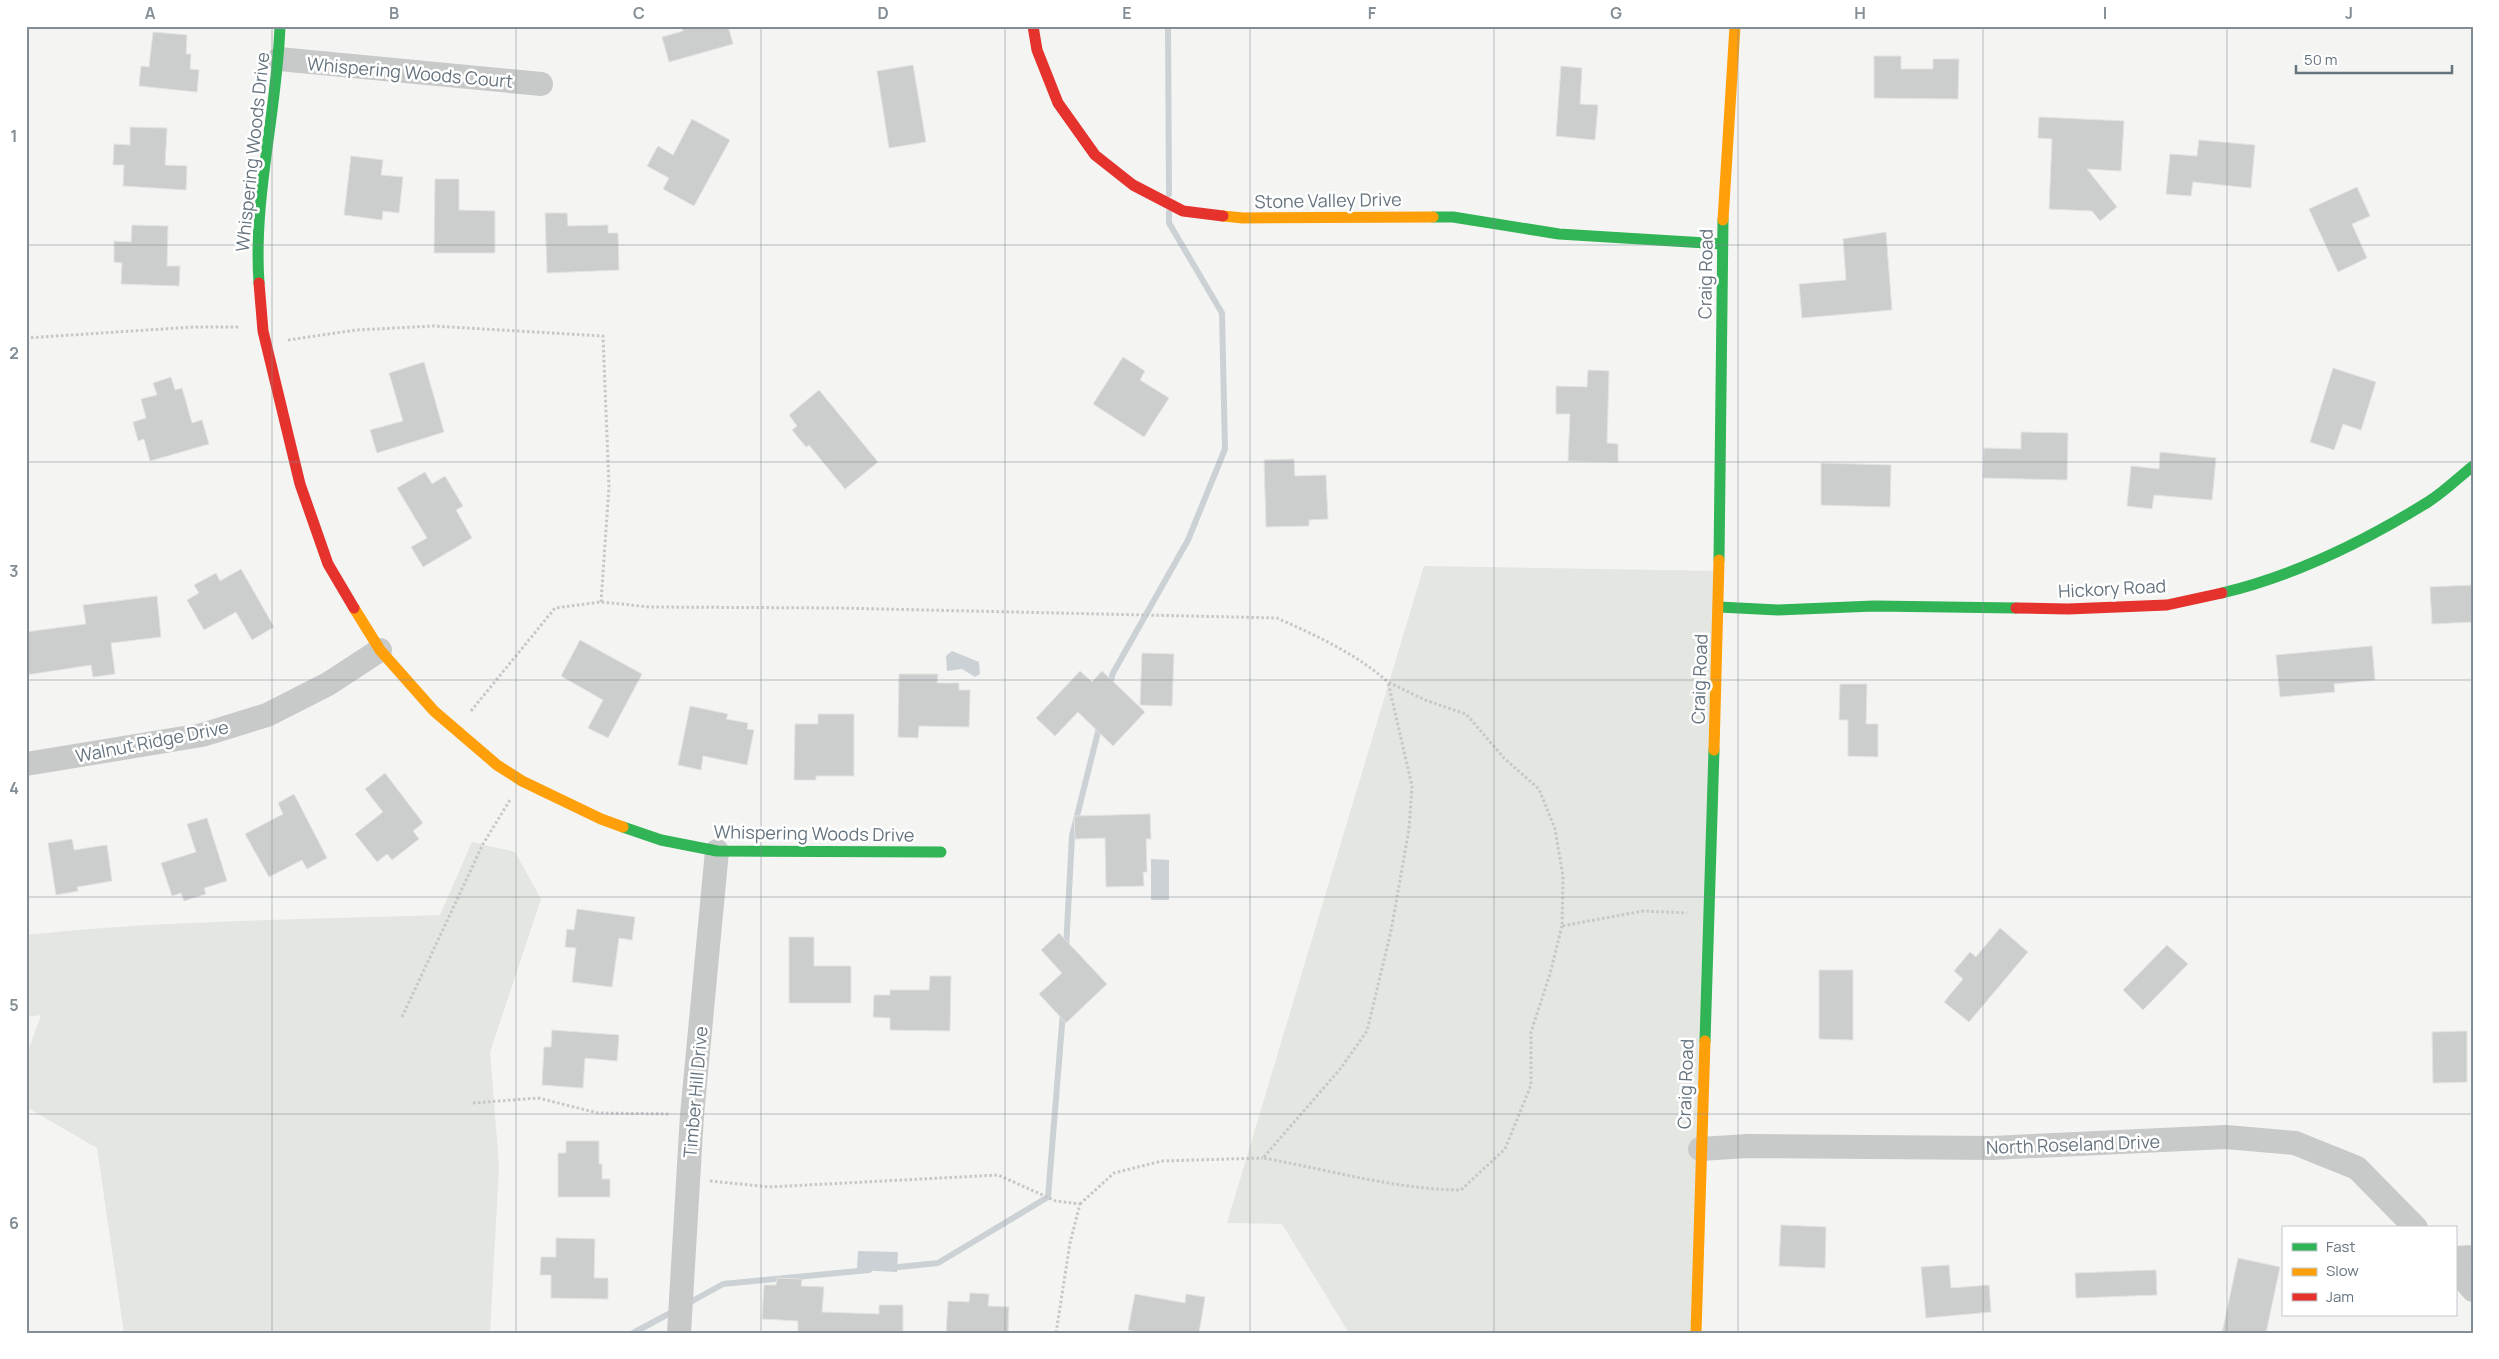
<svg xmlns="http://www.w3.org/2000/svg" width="2499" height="1359" viewBox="0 0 2499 1359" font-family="Manrope,sans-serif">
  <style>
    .green { fill: #e4e6e1 }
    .water { fill: #cbd1d4 }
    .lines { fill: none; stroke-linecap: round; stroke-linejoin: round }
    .stream { stroke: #cbd1d4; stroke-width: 6 }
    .building { fill: #cccdcd; stroke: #e3e3e2 }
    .path { stroke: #c6c7c7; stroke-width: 3; stroke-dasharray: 2.5 2.5; stroke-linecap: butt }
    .street { stroke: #c8caca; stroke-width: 24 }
    .fast { stroke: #30b455; stroke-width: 11 }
    .slow { stroke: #ff9f0a; stroke-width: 11 }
    .jam { stroke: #e5322d; stroke-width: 11 }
    .grid { fill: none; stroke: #828d95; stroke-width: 1; stroke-opacity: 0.55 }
    .labels { text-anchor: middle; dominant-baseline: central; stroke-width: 5; stroke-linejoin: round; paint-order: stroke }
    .street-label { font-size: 18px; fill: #66747f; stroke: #fff }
    .neatline { fill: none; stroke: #828d95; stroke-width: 2 }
    .grid-label { font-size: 16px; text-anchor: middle; font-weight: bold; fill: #828d95 }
  </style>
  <rect width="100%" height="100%" fill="#f4f4f2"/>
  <!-- green -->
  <path class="green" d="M 1424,566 L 1720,571 L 1697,1333 L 1349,1333 L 1282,1224 L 1227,1223 Z
    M 472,842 L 515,852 L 541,899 L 490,1052 L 499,1166 L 490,1333 L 124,1333 L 97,1148 L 26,1107 L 26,1057 L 41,1015 L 26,1017 L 26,935 C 163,920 302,920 440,915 Z"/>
  <!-- water -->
  <path class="water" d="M 952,651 L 979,662 L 980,674 L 975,677 L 962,669 L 947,671 L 946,656 Z
    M 1151,859 L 1169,860 L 1169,900 L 1151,900 Z
    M 858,1251 L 898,1252 L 897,1272 L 857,1270 Z"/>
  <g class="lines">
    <!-- stream -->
    <path class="stream" d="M 1168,26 L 1169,194
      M 1109,687 L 1113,673 L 1188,540 L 1225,449 L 1222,313 L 1169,223 L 1169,212
      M 1066,948 L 1072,836 L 1100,724
      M 889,1268 L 938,1263 L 1048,1197 L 1063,1012
      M 687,1304 L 723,1284 L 869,1270
      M 633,1333 L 674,1311"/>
  </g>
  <!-- building -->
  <path class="building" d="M 681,26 L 728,26 L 733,44 L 669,62 L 662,37 L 683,31 Z
    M 153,32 L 187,35 L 186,54 L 191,54 L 190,69 L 199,70 L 197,92 L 139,86 L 141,66 L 149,67 Z
    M 1874,56 L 1901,56 L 1901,69 L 1933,69 L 1933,59 L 1959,59 L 1958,99 L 1874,98 Z
    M 913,65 L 926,142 L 889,148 L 877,71 Z
    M 1561,66 L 1582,68 L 1580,104 L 1598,105 L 1595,140 L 1556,136 Z
    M 2039,117 L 2124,121 L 2121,171 L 2087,169 L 2117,207 L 2100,221 L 2092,211 L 2049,209 L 2052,139 L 2038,138 Z
    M 692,119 L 730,140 L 694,206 L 663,189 L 669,178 L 647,166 L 658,146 L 673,155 Z
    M 130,127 L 167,128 L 165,165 L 187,166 L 186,190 L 123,186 L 124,165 L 113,165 L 114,144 L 130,145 Z
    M 2199,140 L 2255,145 L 2251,188 L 2193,182 L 2191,196 L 2166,194 L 2170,154 L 2197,156 Z
    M 351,156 L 383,160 L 381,175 L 403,177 L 399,213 L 383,211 L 382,220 L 344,215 Z
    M 435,179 L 459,179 L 459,210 L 495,211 L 495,253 L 434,253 Z
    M 2357,187 L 2370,216 L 2352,224 L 2367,258 L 2338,272 L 2309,209 Z
    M 545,213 L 567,213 L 568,226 L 608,225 L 608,233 L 618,233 L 619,270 L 547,273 Z
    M 132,225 L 168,226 L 167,266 L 180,266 L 179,286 L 121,284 L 122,263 L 114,262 L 114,241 L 131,242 Z
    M 1886,232 L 1892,310 L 1802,318 L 1799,284 L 1846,280 L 1843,239 Z
    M 1123,357 L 1145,371 L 1140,380 L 1169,398 L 1144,437 L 1093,404 Z
    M 424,362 L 444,432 L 377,453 L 370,430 L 403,421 L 389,373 Z
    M 2333,368 L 2376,382 L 2361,430 L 2343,424 L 2334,450 L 2310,442 Z
    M 1588,370 L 1609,371 L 1607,443 L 1618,444 L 1618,462 L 1568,461 L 1570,414 L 1556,414 L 1556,386 L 1587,387 Z
    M 171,377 L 175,390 L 182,388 L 192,423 L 202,420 L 209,444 L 150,461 L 144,439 L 138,441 L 133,422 L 146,418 L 141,399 L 157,395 L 153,383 Z
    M 819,390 L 878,462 L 845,489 L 809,445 L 806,447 L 792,430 L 797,426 L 789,415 Z
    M 2021,432 L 2068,433 L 2067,480 L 1983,478 L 1984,448 L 2021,449 Z
    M 2160,452 L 2216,458 L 2212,500 L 2154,495 L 2152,509 L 2127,506 L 2131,466 L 2159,469 Z
    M 1294,459 L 1295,476 L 1326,475 L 1328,519 L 1309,520 L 1309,526 L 1266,527 L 1264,460 Z
    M 1821,463 L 1891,465 L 1890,507 L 1821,505 Z
    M 425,472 L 432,484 L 445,476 L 463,506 L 456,510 L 472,538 L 423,567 L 411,547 L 427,538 L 397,488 Z
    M 241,569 L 274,627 L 252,640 L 236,612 L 204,630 L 187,600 L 199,593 L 194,585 L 216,573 L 220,581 Z
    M 2473,585 L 2473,622 L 2432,624 L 2430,587 Z
    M 157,596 L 161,637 L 111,643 L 115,674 L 93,677 L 91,665 L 26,675 L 26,632 L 86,624 L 83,605 Z
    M 580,640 L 642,674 L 608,738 L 588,728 L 603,700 L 561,676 Z
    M 2372,646 L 2375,680 L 2334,684 L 2335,692 L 2280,697 L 2276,655 Z
    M 1142,653 L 1174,654 L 1172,706 L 1140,705 Z
    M 1080,671 L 1092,682 L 1102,671 L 1145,712 L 1113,746 L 1078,712 L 1055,736 L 1036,718 Z
    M 899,674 L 938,674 L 937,683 L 959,683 L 959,690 L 970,690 L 969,727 L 919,726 L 918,738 L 898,737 Z
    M 1840,684 L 1867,684 L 1866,724 L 1878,724 L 1878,757 L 1848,756 L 1848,720 L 1839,720 Z
    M 690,706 L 728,714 L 726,719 L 748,723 L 747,729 L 754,730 L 747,765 L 703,756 L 701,770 L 678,765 Z
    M 818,714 L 854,714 L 854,776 L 816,776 L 816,780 L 794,780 L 795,724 L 818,724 Z
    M 385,773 L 423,823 L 413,831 L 419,839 L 392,860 L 387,854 L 377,862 L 355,834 L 383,812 L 365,789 Z
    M 294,794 L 327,858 L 307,869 L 302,860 L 269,877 L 245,834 L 283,814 L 278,803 Z
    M 1150,814 L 1151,839 L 1146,839 L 1147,872 L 1143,872 L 1144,886 L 1106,887 L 1105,838 L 1075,839 L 1074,816 Z
    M 207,818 L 227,881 L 204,888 L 206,894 L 184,901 L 181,893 L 172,896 L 161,863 L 196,852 L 187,824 Z
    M 72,839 L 74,850 L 107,845 L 112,881 L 77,887 L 78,891 L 56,895 L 48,843 Z
    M 577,909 L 635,917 L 632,940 L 619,938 L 612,987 L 572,982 L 576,948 L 565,947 L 567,929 L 574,930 Z
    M 2000,928 L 2028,952 L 1969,1022 L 1944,1002 L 1963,979 L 1954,971 L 1970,952 L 1976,957 Z
    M 1059,933 L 1107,984 L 1066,1023 L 1039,994 L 1062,973 L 1041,950 Z
    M 789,937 L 814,937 L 814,966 L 851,966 L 851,1003 L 789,1003 Z
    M 2167,945 L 2188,964 L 2143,1010 L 2123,990 Z
    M 1819,970 L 1853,970 L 1853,1040 L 1819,1039 Z
    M 930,976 L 951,976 L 950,1031 L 890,1030 L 890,1018 L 873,1017 L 874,995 L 890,995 L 890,990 L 929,990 Z
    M 552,1030 L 619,1035 L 617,1061 L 585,1058 L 583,1088 L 542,1085 L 544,1047 L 551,1047 Z
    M 2467,1031 L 2467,1082 L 2433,1083 L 2432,1032 Z
    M 566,1141 L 599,1141 L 599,1164 L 602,1164 L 602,1179 L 610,1179 L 610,1197 L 558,1197 L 558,1153 L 566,1153 Z
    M 1781,1225 L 1826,1227 L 1825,1268 L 1779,1266 Z
    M 556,1238 L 595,1239 L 594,1278 L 608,1278 L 608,1299 L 551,1298 L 551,1275 L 540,1275 L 541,1257 L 556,1257 Z
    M 2238,1258 L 2280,1267 L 2266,1333 L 2222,1333 Z
    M 1949,1265 L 1951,1288 L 1989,1285 L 1991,1312 L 1926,1318 L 1921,1267 Z
    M 2156,1270 L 2157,1295 L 2076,1298 L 2075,1273 Z
    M 777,1278 L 802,1279 L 801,1286 L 824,1287 L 822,1312 L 879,1314 L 879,1305 L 903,1305 L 903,1333 L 798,1333 L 798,1321 L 762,1319 L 764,1285 L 776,1285 Z
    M 970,1293 L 989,1294 L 988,1306 L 1009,1307 L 1008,1333 L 946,1333 L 948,1301 L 969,1302 Z
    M 1135,1294 L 1185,1303 L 1186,1294 L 1205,1297 L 1199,1333 L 1141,1333 L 1128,1330 Z"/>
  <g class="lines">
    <!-- path -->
    <path class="path" d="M 26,338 L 193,327 L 240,327
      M 288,340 L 356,330 L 433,326 L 603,336 L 609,487 L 601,602
      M 471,711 L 555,608 L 601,602 L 650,607 L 838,608 L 1277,618 C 1317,636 1355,653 1388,682
      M 1562,926 L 1550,974 L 1531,1032 L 1531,1085 L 1505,1149 L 1461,1190 C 1392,1189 1331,1170 1263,1158 L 1341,1068 L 1367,1031 L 1391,931 L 1409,829 L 1412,786 L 1388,682 L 1425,700 L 1466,714 L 1504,758 L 1539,789 L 1555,829 L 1563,876 L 1562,926 L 1643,911 L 1687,913
      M 402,1017 L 483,844 L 510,800
      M 473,1103 L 538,1098 L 598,1113 L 671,1114
      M 710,1181 L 769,1187 L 998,1175 L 1056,1201 L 1080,1204 L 1070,1243 L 1056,1333
      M 1080,1204 L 1114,1173 L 1162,1161 L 1263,1158"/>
    <!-- street -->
    <path class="street" d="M 279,59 L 541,84
      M 26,764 L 202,735 L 267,715 L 328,684 L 380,650
      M 1700,1149 L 1748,1146 L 1992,1148 L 2226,1137 L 2295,1143 L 2357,1168 L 2416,1228
      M 2455,1258 L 2473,1257
      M 2455,1269 L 2473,1290
      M 679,1333 L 692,1115 L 717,851"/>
    <!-- fast -->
    <path class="fast" d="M 1433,217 L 1453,217 L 1559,234 L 1722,244
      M 259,283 C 253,197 277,112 280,26
      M 1719,560 L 1723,220
      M 2222,593 C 2294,576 2365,541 2428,502 C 2444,492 2458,478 2473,466
      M 1719,607 L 1778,610 L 1874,606 L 2016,608
      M 623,827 L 661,840 L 717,851 L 941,852
      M 1705,1041 L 1714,750"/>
    <!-- slow -->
    <path class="slow" d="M 1223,216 L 1243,218 L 1433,217
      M 1723,220 L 1735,26
      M 354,608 L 380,650 L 434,711 L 497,765 L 522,781 L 601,819 L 623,827
      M 1714,750 L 1719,560
      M 1696,1333 L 1705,1041"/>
    <!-- jam -->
    <path class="jam" d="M 1033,26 L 1037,50 L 1058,103 L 1095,155 L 1133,185 L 1183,211 L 1223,216
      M 259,283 L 263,331 L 300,484 L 328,564 L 354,608
      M 2016,608 L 2068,609 L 2167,605 L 2222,593"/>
  </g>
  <!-- grid -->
  <path class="grid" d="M 272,26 L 272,1333M 516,26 L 516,1333M 761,26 L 761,1333M 1005,26 L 1005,1333M 1250,26 L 1250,1333M 1494,26 L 1494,1333M 1738,26 L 1738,1333M 1983,26 L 1983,1333M 2227,26 L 2227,1333M 26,245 L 2473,245M 26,462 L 2473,462M 26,680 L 2473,680M 26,897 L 2473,897M 26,1114 L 2473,1114"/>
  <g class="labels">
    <!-- street labels -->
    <g class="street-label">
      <text transform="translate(410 72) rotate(5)">Whispering Woods Court</text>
      <text transform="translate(252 152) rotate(-84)">Whispering Woods Drive</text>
      <text transform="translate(1328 200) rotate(-1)">Stone Valley Drive</text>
      <text transform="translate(1705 274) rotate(-89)">Craig Road</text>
      <text transform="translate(2112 588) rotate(-3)">Hickory Road</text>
      <text transform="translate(1699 679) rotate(-88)">Craig Road</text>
      <text transform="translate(152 741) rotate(-11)">Walnut Ridge Drive</text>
      <text transform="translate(814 833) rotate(1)">Whispering Woods Drive</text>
      <text transform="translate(1685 1084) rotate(-88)">Craig Road</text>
      <text transform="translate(695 1092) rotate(-85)">Timber Hill Drive</text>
      <text transform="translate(2073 1144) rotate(-2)">North Roseland Drive</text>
    </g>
  </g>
  <!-- border -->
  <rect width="2499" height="1359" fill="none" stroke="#ffffff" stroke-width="55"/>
  <!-- legend -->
  <rect x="2282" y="1226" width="175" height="90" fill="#ffffff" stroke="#c2c7cc"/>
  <rect x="2292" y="1243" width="25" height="8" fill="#30b455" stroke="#c2c7cc"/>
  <text x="2326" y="1252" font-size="15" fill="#66747f">Fast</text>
  <rect x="2292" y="1268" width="25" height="8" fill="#ff9f0a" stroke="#c2c7cc"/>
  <text x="2326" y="1276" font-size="15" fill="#66747f">Slow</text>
  <rect x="2292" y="1293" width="25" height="8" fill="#e5322d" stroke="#c2c7cc"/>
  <text x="2326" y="1302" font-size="15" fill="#66747f">Jam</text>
  <!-- scale -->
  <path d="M2296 65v8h156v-8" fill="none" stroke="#66747f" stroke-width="2.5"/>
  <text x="2304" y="65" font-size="15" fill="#66747f" stroke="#ffffff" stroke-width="4" paint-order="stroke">50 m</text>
  <rect x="28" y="28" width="2444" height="1304" class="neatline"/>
  <g class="grid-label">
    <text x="150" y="19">A</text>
    <text x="394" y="19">B</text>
    <text x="639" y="19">C</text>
    <text x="883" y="19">D</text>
    <text x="1127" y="19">E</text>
    <text x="1372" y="19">F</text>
    <text x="1616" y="19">G</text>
    <text x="1860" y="19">H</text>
    <text x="2105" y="19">I</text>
    <text x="2349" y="19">J</text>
    <text x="14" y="142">1</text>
    <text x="14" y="359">2</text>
    <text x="14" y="577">3</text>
    <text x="14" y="794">4</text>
    <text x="14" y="1011">5</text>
    <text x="14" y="1229">6</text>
  </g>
</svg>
